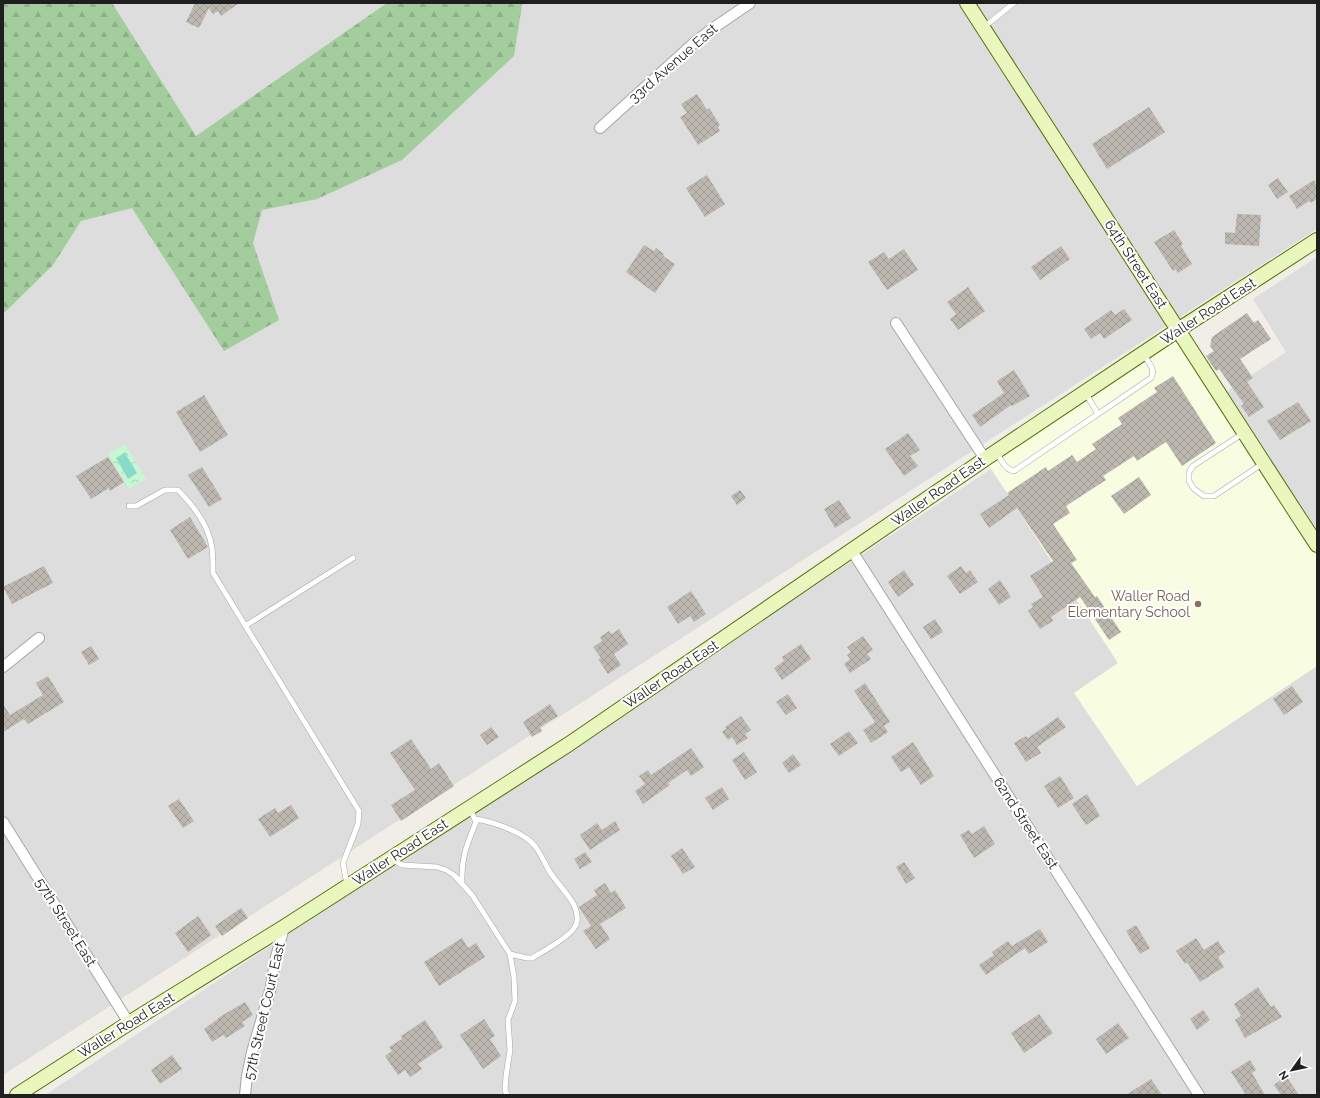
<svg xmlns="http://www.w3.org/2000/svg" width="1320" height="1098" viewBox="0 0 1320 1098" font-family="Raleway,sans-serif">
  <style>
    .residential { fill: #ddd }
    .education { fill: #f8fde2 }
    .forest { fill: url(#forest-firs) }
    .park { fill: url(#park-crowns) }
    .pitch { fill: #89dac9 }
    .building { fill: url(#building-cross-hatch) }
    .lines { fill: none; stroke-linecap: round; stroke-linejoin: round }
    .lane-casing { stroke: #a6a6a6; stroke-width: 6 }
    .street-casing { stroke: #a6a6a6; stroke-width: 12 }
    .secondary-casing { stroke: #55720b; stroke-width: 16 }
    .lane { stroke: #fff; stroke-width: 5 }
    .street { stroke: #fff; stroke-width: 10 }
    .secondary { stroke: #e9f6be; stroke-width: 14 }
    .education-dot { fill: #8d6e63; stroke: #fff; stroke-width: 1.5 }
    .labels { text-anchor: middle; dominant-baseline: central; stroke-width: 4; stroke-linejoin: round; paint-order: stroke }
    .street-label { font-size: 14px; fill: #1f1f1f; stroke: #fff }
    .education-label { font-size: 14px; fill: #785e54; stroke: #fff; text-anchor: end }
  </style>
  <defs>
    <pattern id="forest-firs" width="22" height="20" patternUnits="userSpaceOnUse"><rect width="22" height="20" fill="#a3cd9d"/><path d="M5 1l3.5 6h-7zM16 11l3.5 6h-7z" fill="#8cb087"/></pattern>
    <pattern id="park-crowns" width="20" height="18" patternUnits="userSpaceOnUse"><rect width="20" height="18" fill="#c6f7d3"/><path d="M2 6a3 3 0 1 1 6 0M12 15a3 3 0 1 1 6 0" fill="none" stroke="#aad3b5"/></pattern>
    <pattern id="building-cross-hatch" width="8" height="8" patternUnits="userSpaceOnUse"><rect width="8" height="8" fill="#bcb7af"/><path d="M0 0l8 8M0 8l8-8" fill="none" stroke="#a19d96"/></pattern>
  </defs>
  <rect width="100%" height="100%" fill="#f0eee6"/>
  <!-- residential -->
  <path class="residential" d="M 3,3 L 1317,3 L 1317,229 L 3,1075 Z
    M 1317,257 L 1317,532 L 1226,392 L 1286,352 L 1253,299 Z
    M 991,469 L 1118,663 L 1137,786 L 1317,666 L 1317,1095 L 45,1095 Z"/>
  <!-- education -->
  <path class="education" d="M 1178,330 L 1317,545 L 1317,666 L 1137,786 L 1074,693 L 1118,663 L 985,459 Z"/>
  <!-- forest -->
  <path class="forest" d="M 3,3 L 112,3 L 196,136 L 387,3 L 526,3 L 522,5 L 514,56 L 402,160 L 317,199 L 262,210 L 253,243 L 279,320 L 224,351 L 132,208 L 81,221 L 53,265 L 3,314 Z"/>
  <!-- park -->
  <path class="park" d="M 125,444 L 146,479 L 129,489 L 108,454 Z"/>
  <!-- pitch -->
  <path class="pitch" d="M 125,453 L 137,473 L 128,479 L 116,458 Z"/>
  <!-- building -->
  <path class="building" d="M 195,3 L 239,3 L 221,16 L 218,11 L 213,14 L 209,8 L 199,28 L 186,22 Z
    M 697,94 L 707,110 L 709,108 L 720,125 L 718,127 L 720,131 L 698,145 L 680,117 L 687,113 L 681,104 Z
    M 1149,107 L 1165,132 L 1107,169 L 1092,144 Z
    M 707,175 L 725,204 L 705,217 L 686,188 Z
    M 1278,178 L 1288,192 L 1277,199 L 1268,185 Z
    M 1314,180 L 1317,186 L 1317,199 L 1311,203 L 1309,201 L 1297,209 L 1289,196 Z
    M 1237,214 L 1261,215 L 1259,246 L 1225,244 L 1225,232 L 1235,233 Z
    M 1174,230 L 1183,244 L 1181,246 L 1192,264 L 1178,273 L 1175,269 L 1173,271 L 1154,242 Z
    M 644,245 L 654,251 L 656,248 L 664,254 L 663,256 L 675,264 L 655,293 L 626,272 Z
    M 1061,246 L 1070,259 L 1040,280 L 1031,267 Z
    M 904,249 L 918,270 L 887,290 L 868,262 L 884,252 L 889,259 Z
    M 968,287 L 985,311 L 958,330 L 950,319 L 956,314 L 947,302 Z
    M 1124,309 L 1132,320 L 1104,339 L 1100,333 L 1091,339 L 1084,329 L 1111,310 L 1115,315 Z
    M 1247,313 L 1254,323 L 1258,320 L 1271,339 L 1240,359 L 1253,378 L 1247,382 L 1264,407 L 1249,417 L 1241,406 L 1244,404 L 1219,369 L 1216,371 L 1206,356 L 1214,351 L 1210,346 L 1212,337 Z
    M 1014,370 L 1030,396 L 1012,406 L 1011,405 L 980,427 L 972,415 L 1004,393 L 997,381 Z
    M 1173,376 L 1216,443 L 1182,466 L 1166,442 L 1137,461 L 1134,456 L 1103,476 L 1106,480 L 1066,506 L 1070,513 L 1053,524 L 1077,560 L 1071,563 L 1095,597 L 1097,596 L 1121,632 L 1109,640 L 1080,597 L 1051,617 L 1053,621 L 1040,629 L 1028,611 L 1033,607 L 1031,604 L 1043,597 L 1030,576 L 1053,561 L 1017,508 L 989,528 L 980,514 L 1009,495 L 1007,493 L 1046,467 L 1048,471 L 1072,455 L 1077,462 L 1096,449 L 1092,444 L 1122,424 L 1118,418 L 1157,392 L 1154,388 Z
    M 204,395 L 228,435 L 200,452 L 176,412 Z
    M 1298,402 L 1311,421 L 1280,440 L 1267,421 Z
    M 908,433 L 920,450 L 910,456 L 918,466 L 904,476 L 885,449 Z
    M 108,457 L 124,482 L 110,491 L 109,488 L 91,499 L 76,476 Z
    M 202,467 L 222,499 L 209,507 L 188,475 Z
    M 1139,477 L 1151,495 L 1124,514 L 1111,496 Z
    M 740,490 L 746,498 L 737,505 L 731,496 Z
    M 839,500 L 851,518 L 835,528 L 824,509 Z
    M 190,517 L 208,547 L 188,559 L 170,530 Z
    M 44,566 L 53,583 L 12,604 L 3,587 Z
    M 961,566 L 966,573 L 970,570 L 978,582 L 960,594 L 947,576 Z
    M 904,570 L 914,585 L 898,597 L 888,582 Z
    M 1000,580 L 1011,597 L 999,605 L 988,589 Z
    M 691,591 L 706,614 L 694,622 L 690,616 L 678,624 L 667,607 Z
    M 935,619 L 943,632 L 931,639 L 923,627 Z
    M 619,629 L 628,644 L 614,654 L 621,665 L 608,674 L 598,659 L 601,658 L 593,647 L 602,641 L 600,637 L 609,631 L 612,634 Z
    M 863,636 L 873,650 L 867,654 L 871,659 L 850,673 L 844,664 L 850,659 L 847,655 L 851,652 L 847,647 Z
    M 801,644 L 811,659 L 782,680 L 774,668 L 784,661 L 782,657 Z
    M 91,646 L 99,659 L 89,665 L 81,652 Z
    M 48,676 L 64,702 L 28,724 L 24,719 L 3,732 L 3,704 L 10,715 L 43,695 L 36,683 Z
    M 865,683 L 890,722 L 884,726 L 888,732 L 871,743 L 863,730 L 875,722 L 854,691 Z
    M 1292,686 L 1303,702 L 1284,715 L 1273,699 Z
    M 788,694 L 797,708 L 786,715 L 776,702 Z
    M 550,704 L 558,716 L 540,727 L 542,731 L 532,737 L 523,722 Z
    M 741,716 L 751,730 L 745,734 L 748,738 L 737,745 L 732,737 L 728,740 L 722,732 L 726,729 L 725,727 Z
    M 1058,717 L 1066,727 L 1037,747 L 1041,753 L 1026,762 L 1014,743 L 1026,736 L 1028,738 Z
    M 491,727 L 499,737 L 487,745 L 480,735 Z
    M 849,731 L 858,743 L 839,756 L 830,744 Z
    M 411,739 L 431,769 L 439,763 L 454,786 L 401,821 L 391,805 L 415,790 L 390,753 Z
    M 913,742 L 934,776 L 921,785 L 909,767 L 901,772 L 891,757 Z
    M 691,748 L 704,767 L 691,776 L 687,770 L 668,783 L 670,785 L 643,804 L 635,791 L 645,784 L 639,776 L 648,770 L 651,775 Z
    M 744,752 L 757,772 L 745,780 L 732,760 Z
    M 793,754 L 801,765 L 789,773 L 782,763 Z
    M 1060,776 L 1074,798 L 1058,808 L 1044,786 Z
    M 722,787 L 729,799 L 713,810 L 705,798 Z
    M 1087,794 L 1100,816 L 1086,825 L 1072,804 Z
    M 179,799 L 194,821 L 183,828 L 168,806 Z
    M 291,805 L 299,818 L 270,837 L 258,819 L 275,808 L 278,813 Z
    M 615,821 L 620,830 L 590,850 L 580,835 L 597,823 L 602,830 Z
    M 984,826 L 995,844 L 974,858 L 960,835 L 969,830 L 972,834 Z
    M 682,848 L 695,867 L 683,874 L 671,856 Z
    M 585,852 L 592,862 L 580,869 L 574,859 Z
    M 904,862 L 915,878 L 906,884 L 896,867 Z
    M 605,883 L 611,893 L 615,890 L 626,908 L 600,924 L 610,939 L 596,949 L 583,931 L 591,926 L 579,907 L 597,895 L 594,890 Z
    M 241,908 L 248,918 L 222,936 L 215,926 Z
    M 198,916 L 211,935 L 188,952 L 175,933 Z
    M 1136,925 L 1150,948 L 1140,954 L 1126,931 Z
    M 1040,929 L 1048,942 L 1029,954 L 1025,948 L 986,975 L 979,965 L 994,955 L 992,952 L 1008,941 L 1012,946 Z
    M 462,938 L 468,948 L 476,943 L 485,957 L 439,986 L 424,962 Z
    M 1196,938 L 1204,950 L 1218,941 L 1225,952 L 1218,957 L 1224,967 L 1200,982 L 1187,962 L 1185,964 L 1176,951 Z
    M 1258,987 L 1271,1007 L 1274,1005 L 1282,1017 L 1245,1038 L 1235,1020 L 1241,1016 L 1234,1004 Z
    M 245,1002 L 253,1015 L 242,1022 L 245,1026 L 226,1038 L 223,1035 L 212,1042 L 204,1029 L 218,1019 L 218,1018 Z
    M 1203,1010 L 1210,1020 L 1197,1030 L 1190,1019 Z
    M 1039,1014 L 1053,1033 L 1024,1053 L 1011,1033 Z
    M 484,1019 L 495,1036 L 490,1039 L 501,1056 L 483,1069 L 460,1035 Z
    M 425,1020 L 443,1047 L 418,1064 L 422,1069 L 410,1077 L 405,1070 L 398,1075 L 385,1056 L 392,1051 L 389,1047 L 402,1039 L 401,1036 Z
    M 1118,1023 L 1129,1038 L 1106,1054 L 1096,1039 Z
    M 172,1055 L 182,1069 L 160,1084 L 151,1070 Z
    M 1250,1060 L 1256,1070 L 1252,1073 L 1265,1095 L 1246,1095 L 1231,1072 Z
    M 1286,1076 L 1299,1095 L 1281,1095 L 1274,1085 Z
    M 1151,1079 L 1162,1095 L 1126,1095 Z"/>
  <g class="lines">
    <defs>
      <path id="lane" d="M 984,27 L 1014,3
        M 1085,392 L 1098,414
        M 1242,434 L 1193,466 L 1189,472 L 1189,481 L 1194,489 L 1204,496 L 1214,496 L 1262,464
        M 996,452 C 1001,459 1005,470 1014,471 L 1151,378 C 1156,369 1148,362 1143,354
        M 129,506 L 136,506 L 165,490 L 178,490 C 194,506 209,525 212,548 C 213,556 213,565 213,573 L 359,811 L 358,824 L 343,863 L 347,885
        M 245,626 L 353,558
        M 475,819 C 490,821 513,829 526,838 C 539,846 544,864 552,875 C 559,885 568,894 574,905 C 577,912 579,922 574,928 C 570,936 541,953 532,958 L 527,958 L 510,954
        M 393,860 L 402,865 L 437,867 L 446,870 L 454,875 L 472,895 L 510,954 L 514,977 L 515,1001 L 508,1020 L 510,1050 L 506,1076 L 505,1090 L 507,1095
        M 462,882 C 461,857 467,845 476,822 L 470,809"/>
      <path id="street" d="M 600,128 L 695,42 L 712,29 L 750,3
        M 896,323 L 985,459
        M 852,551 L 1199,1095
        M 3,667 L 39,638
        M 3,822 L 129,1023
        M 245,1095 L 247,1076 L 252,1052 L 271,987 L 275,961 L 284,927"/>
      <path id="secondary" d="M 967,3 C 1084,183 1199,365 1317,545
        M 17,1095 L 129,1023 L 284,927 L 569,744 L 985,459 L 1178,330 L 1317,240"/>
    </defs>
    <!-- lane casing -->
    <use href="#lane" class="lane-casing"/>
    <!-- street casing -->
    <use href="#street" class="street-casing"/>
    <!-- secondary casing -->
    <use href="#secondary" class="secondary-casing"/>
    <!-- lane -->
    <use href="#lane" class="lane"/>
    <!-- street -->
    <use href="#street" class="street"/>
    <!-- secondary -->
    <use href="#secondary" class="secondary"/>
  </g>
  <!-- markers -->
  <circle class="education-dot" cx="1198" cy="604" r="4"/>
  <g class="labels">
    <!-- street labels -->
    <g class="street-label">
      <text transform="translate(673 63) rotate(-41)">33rd Avenue East</text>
      <text transform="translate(1136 264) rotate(57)">64th Street East</text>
      <text transform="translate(1208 311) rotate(-33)">Waller Road East</text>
      <text transform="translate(938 491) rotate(-35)">Waller Road East</text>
      <text transform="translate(671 674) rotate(-34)">Waller Road East</text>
      <text transform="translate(1026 823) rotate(57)">62nd Street East</text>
      <text transform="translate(400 852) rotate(-33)">Waller Road East</text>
      <text transform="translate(66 922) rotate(58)">57th Street East</text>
      <text transform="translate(264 1011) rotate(-77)">57th Street Court East</text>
      <text transform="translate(126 1025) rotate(-32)">Waller Road East</text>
    </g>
    <!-- education labels -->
    <g class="education-label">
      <text x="1190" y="596">Waller Road<tspan x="1190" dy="16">Elementary School</tspan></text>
    </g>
  </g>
  <!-- border -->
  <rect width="1320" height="1098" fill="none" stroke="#1f1f1f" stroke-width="8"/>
  <!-- north arrow -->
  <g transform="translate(1292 1070) rotate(237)" stroke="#ffffff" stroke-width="3" paint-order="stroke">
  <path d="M0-3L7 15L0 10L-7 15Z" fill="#1f1f1f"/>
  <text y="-6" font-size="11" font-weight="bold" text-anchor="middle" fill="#1f1f1f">N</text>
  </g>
</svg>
